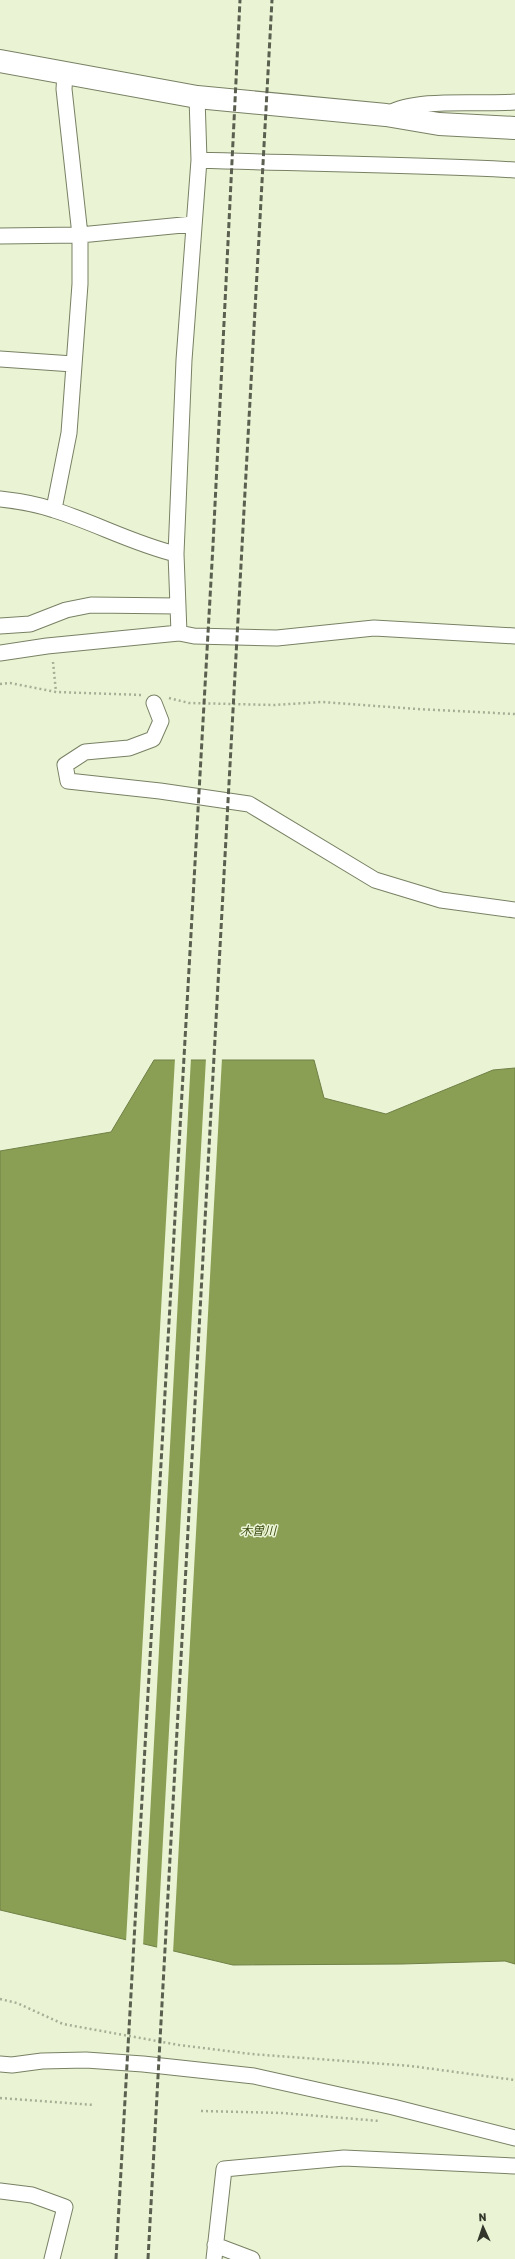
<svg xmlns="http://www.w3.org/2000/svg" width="515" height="2259" viewBox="0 0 515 2259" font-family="Rubik,'Noto Sans JP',sans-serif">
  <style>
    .water { fill: #8a9f53; stroke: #708047 }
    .pier { fill: #eaf4d4 }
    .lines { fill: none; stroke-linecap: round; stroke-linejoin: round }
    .street-casing { stroke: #788164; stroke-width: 17 }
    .secondary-casing { stroke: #788164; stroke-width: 24 }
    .path { stroke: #a6ae96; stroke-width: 2.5; stroke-dasharray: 2 3; stroke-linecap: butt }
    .street { stroke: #fff; stroke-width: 15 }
    .secondary { stroke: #fff; stroke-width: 22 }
    .rail { stroke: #5a5f4f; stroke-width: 3; stroke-dasharray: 6 3; stroke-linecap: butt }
    .labels { text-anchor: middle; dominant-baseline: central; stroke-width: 3; stroke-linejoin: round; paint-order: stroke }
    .water-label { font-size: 12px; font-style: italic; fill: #3f4d15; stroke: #eaf4d4 }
  </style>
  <rect width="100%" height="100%" fill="#eaf4d4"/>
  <!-- water -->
  <path class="water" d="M 154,1060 L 314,1060 L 324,1098 L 386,1114 L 493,1070 L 515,1068 L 515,1964 L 505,1961 L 402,1964 L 233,1965 L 0,1910 L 0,1151 L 111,1132 Z"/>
  <!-- pier -->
  <path class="pier" d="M 175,1058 L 191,1058 L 143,1946 L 126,1942 Z
    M 206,1058 L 222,1058 L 173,1953 L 157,1949 Z"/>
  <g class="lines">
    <defs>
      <path id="street" d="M 388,114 C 417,97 480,105 515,102
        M 199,160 C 304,164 410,164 515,170
        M 0,236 L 80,235 L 193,224
        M 0,359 L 73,364
        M 0,499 C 18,501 37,504 54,510 C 96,523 134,544 176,554
        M 54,509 L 69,433 L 80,284 L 80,235 L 64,89 L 65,74
        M 0,626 L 30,624 L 66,610 L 91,605 L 178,606
        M 179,633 L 176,554 L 184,360 L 199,160 L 197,97
        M 0,653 L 47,646 L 179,633 L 194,636 L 277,638 L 374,628 L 515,636
        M 154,703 L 161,721 L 153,739 L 129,748 L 85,752 L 65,765 L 68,781 L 160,791 L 249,804 L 375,880 L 441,900 L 515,910
        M 0,2064 L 12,2065 L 42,2061 L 86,2060 L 143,2064 L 254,2076 L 393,2107 L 515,2138
        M 0,2191 L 32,2195 L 65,2207 L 52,2259
        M 215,2245 L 252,2259
        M 214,2259 L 224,2169 L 344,2158 L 515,2166"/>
      <path id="secondary" d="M 0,61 L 197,97 L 386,115 L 439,124 L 515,128"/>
    </defs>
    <!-- street casing -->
    <use href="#street" class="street-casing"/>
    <!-- secondary casing -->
    <use href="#secondary" class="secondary-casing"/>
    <!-- path -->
    <path class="path" d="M 53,662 L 56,692
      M 0,684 L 10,683 L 56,692 L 142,695
      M 169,698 L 189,703 L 274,705 L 322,702 L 417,709 L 515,714
      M 0,1999 L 17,2003 L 63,2024 L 179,2045 L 251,2054 L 411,2066 L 515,2080
      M 0,2098 L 94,2105
      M 201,2111 L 282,2113 L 380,2121"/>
    <!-- street -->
    <use href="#street" class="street"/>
    <!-- secondary -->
    <use href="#secondary" class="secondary"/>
    <!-- rail -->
    <path class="rail" d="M 116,2259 L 213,545 L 240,0
      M 148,2259 L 272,0"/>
  </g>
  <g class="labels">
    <!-- water labels -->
    <g class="water-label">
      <text x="258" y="1531">木曽川</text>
    </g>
  </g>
  <!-- north arrow -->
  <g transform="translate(483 2227) rotate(357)" stroke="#eaf4d4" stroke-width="3" paint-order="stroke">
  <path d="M0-3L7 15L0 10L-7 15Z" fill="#33372b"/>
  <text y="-6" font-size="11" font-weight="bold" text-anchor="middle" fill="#33372b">N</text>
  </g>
</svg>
